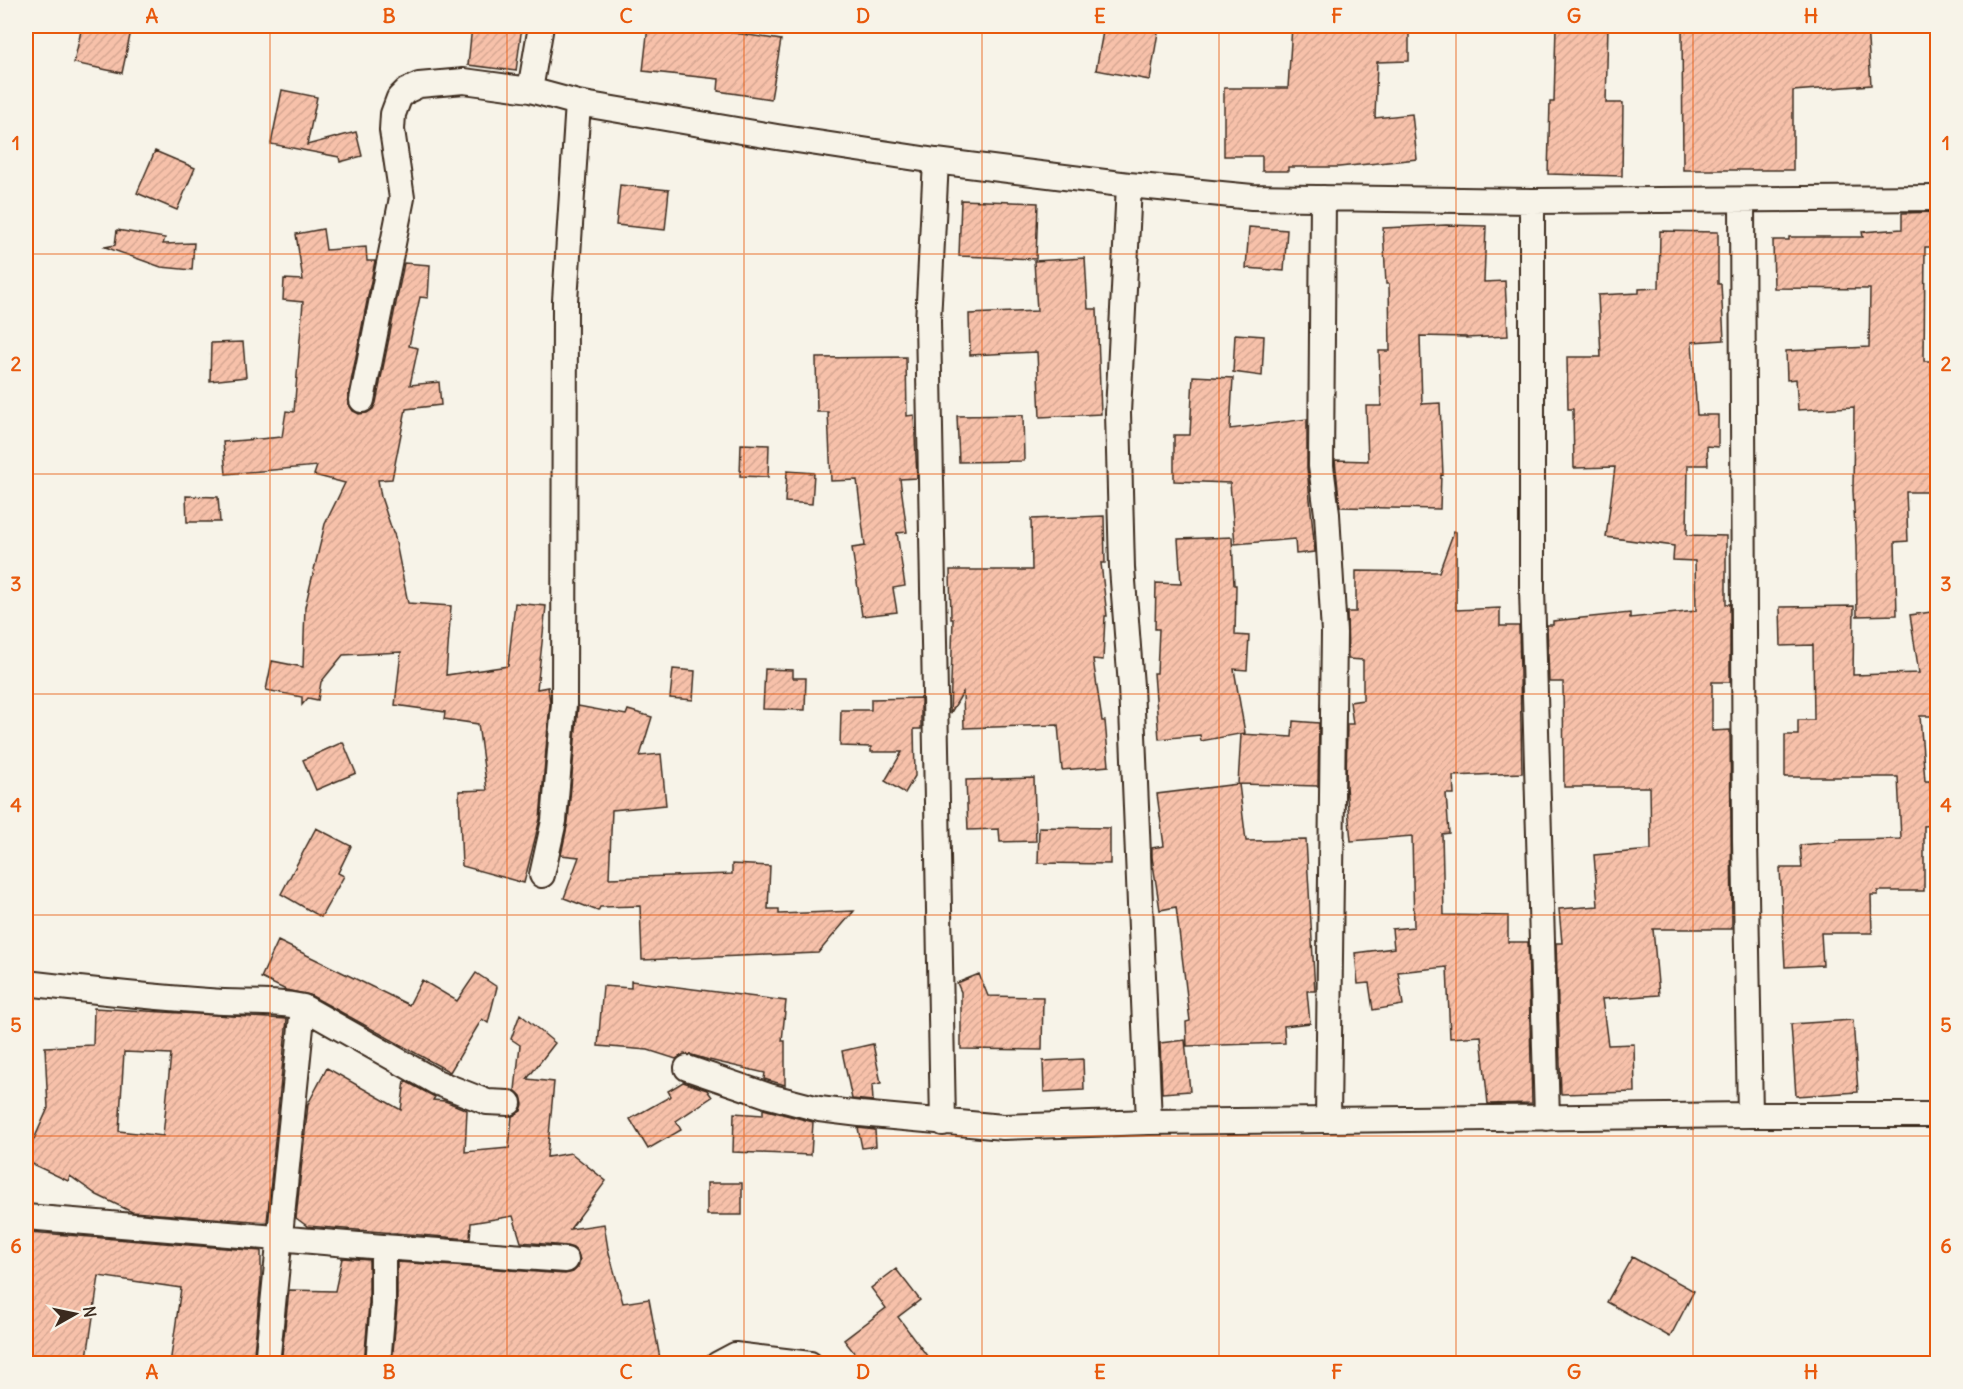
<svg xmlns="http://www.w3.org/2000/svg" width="1963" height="1389" viewBox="0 0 1963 1389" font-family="Delius,sans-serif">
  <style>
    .building { fill: url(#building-hatch); stroke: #3b2a1e; stroke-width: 1.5; fill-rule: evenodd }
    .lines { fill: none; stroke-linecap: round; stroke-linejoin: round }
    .street-casing { stroke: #3b2a1e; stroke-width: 28 }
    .street { stroke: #f7f3e8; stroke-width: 24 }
    .grid { fill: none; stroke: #e8590c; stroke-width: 1.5; stroke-opacity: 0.55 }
    .neatline { fill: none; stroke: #e8590c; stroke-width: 2 }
    .grid-label { font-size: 20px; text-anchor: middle; font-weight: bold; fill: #e8590c }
  </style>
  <defs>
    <pattern id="building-hatch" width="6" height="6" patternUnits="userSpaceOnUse" patternTransform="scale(1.5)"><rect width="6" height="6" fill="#f7c1aa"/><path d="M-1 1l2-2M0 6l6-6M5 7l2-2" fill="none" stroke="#d5a692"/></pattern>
  </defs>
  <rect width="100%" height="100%" fill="#f7f3e8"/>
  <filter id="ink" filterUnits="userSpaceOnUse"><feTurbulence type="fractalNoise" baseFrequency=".0167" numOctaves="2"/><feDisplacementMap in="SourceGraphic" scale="12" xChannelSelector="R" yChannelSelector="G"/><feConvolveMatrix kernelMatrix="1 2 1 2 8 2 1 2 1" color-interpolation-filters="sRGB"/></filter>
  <g filter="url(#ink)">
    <!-- building -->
    <path class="building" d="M 82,26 L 132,26 L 122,73 L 74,63 Z
      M 472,26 L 522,26 L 516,71 L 468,65 Z
      M 648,26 L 689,26 L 781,40 L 771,99 L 718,91 L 719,79 L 643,71 Z
      M 1104,26 L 1159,26 L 1150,80 L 1096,70 Z
      M 1292,26 L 1409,26 L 1409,61 L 1377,62 L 1375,118 L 1412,114 L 1417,159 L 1339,167 L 1288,167 L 1288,171 L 1262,171 L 1262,156 L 1224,156 L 1224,88 L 1288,88 Z
      M 1556,26 L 1608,26 L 1606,103 L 1623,103 L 1622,176 L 1548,174 L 1550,102 L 1554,102 Z
      M 1682,26 L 1738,26 L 1738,29 L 1777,26 L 1867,26 L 1871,85 L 1793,91 L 1793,170 L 1683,170 Z
      M 282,90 L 317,97 L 307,145 L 356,132 L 362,156 L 340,162 L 339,157 L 271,144 Z
      M 155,151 L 195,168 L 177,210 L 137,193 Z
      M 620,185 L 669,190 L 665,230 L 616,225 Z
      M 961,200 L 1038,203 L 1036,259 L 959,256 Z
      M 1938,212 L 1938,247 L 1925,247 L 1924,361 L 1931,361 L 1934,449 L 1938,449 L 1938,474 L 1933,474 L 1933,492 L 1906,492 L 1908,541 L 1895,542 L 1897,615 L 1857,616 L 1856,545 L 1853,491 L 1854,407 L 1798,410 L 1796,379 L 1787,380 L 1786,351 L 1869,347 L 1870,289 L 1774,288 L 1773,240 L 1789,240 L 1789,237 L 1863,237 L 1862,232 L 1902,229 L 1902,213 Z
      M 1446,225 L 1486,226 L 1484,282 L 1505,281 L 1508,336 L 1466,338 L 1466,337 L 1420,336 L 1422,404 L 1440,403 L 1443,475 L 1441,474 L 1440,509 L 1340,507 L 1335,460 L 1368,461 L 1366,406 L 1381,406 L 1379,351 L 1390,351 L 1389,284 L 1386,284 L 1383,228 Z
      M 1249,227 L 1287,230 L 1284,271 L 1246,268 Z
      M 323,229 L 326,250 L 366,247 L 367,261 L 375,261 L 348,397 L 349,405 L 353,411 L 359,414 L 367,413 L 373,409 L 376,403 L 404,263 L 430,265 L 428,298 L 420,297 L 409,346 L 418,348 L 410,385 L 439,382 L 441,405 L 406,409 L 392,479 L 378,480 L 381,497 L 393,533 L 394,533 L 408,603 L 451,606 L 446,675 L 508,666 L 515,603 L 546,606 L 537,689 L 548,687 L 550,703 L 540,819 L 524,883 L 462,866 L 459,791 L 487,790 L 478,724 L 444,719 L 445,712 L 395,705 L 401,652 L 343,655 L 321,682 L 318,700 L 308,698 L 302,705 L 302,697 L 266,690 L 272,661 L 303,667 L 305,607 L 325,524 L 345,483 L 314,475 L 317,466 L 226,474 L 223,442 L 282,437 L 286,411 L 294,412 L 303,302 L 283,300 L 284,279 L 303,280 L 296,234 Z
      M 117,230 L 165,238 L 163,244 L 194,243 L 192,270 L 161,267 L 105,247 L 115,245 Z
      M 1660,231 L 1718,232 L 1718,284 L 1721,284 L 1724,340 L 1692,342 L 1697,415 L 1718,415 L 1718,447 L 1707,446 L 1708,465 L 1688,465 L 1687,535 L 1726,536 L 1726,604 L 1730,604 L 1730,682 L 1712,682 L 1712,731 L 1730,730 L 1732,929 L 1653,929 L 1659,995 L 1602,999 L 1608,1045 L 1634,1044 L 1635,1092 L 1561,1094 L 1556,943 L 1562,943 L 1559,909 L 1598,906 L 1594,855 L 1651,850 L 1650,787 L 1564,787 L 1563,682 L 1549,682 L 1547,625 L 1553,625 L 1553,621 L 1630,613 L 1630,618 L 1696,611 L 1695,561 L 1673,560 L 1674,546 L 1606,537 L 1615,467 L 1574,468 L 1573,409 L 1568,409 L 1567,357 L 1601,357 L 1598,295 L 1639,293 L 1639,289 L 1659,288 Z
      M 1085,258 L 1088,309 L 1097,309 L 1101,414 L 1040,417 L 1037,352 L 970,355 L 969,314 L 1037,311 L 1034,261 Z
      M 1235,334 L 1264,336 L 1262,376 L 1233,372 Z
      M 243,342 L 246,377 L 210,381 L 211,343 Z
      M 906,357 L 907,416 L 914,415 L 917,478 L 900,479 L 907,532 L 897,533 L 905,586 L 893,588 L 897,612 L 862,616 L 852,548 L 865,546 L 857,480 L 831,481 L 828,412 L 817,412 L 816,358 Z
      M 1193,376 L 1233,378 L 1230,429 L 1307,419 L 1307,468 L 1315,552 L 1296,554 L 1295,539 L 1235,544 L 1230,483 L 1174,481 L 1174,435 L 1190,435 Z
      M 1023,415 L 1024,461 L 959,462 L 957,416 Z
      M 741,444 L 769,445 L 768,477 L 740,476 Z
      M 787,471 L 814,473 L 812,504 L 785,502 Z
      M 186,496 L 218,497 L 220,522 L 187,522 Z
      M 1104,516 L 1105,563 L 1101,563 L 1107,616 L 1105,616 L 1103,660 L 1093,659 L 1102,721 L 1105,721 L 1109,766 L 1062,770 L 1058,725 L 964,728 L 963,692 L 950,714 L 953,619 L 951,619 L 950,570 L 1032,570 L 1031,519 Z
      M 1454,531 L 1456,532 L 1456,610 L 1500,608 L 1500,626 L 1519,626 L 1522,773 L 1453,776 L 1454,794 L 1446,794 L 1449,833 L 1442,834 L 1444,915 L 1508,916 L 1508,942 L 1528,942 L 1532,1103 L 1488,1104 L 1481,1036 L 1450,1038 L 1447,967 L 1398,972 L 1403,1005 L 1373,1010 L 1369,983 L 1358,984 L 1355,953 L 1394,948 L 1392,929 L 1414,927 L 1412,836 L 1351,841 L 1346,787 L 1347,724 L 1353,724 L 1350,702 L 1363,700 L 1363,660 L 1348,659 L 1347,612 L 1356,612 L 1356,571 L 1439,572 Z
      M 1232,537 L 1234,585 L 1236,585 L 1235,635 L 1249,636 L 1247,670 L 1234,669 L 1245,733 L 1201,741 L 1200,735 L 1159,739 L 1154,673 L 1157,673 L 1159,629 L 1155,629 L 1156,583 L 1181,584 L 1178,539 Z
      M 1854,606 L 1853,675 L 1919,673 L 1910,615 L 1938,611 L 1938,716 L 1920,716 L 1925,781 L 1930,781 L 1933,825 L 1924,826 L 1924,891 L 1878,891 L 1878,895 L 1871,895 L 1872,933 L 1821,933 L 1823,965 L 1785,967 L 1780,868 L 1802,868 L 1800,845 L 1836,842 L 1836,840 L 1901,839 L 1898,777 L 1785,777 L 1785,735 L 1798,735 L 1798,720 L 1814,720 L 1813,645 L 1781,646 L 1780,607 Z
      M 673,669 L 695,671 L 693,700 L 670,698 Z
      M 765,669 L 793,670 L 793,678 L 806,678 L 805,710 L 763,709 Z
      M 921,698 L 921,729 L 914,729 L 915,776 L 905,793 L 885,781 L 902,752 L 871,752 L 871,747 L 840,746 L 841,710 L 871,710 L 871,699 Z
      M 578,706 L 626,715 L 628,710 L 652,717 L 640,756 L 661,754 L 666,805 L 612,810 L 609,878 L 732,874 L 732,864 L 770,866 L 768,909 L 779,909 L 779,914 L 854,911 L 818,953 L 642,960 L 640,906 L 600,907 L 598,911 L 564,898 L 579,857 L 561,855 L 568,822 Z
      M 1293,721 L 1319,723 L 1318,786 L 1239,784 L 1246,841 L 1306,840 L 1315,991 L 1307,991 L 1310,1023 L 1284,1026 L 1285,1043 L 1187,1046 L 1186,1022 L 1190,1021 L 1176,907 L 1160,910 L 1152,857 L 1152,848 L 1164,846 L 1157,794 L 1238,784 L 1241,734 L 1292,737 Z
      M 343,742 L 356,773 L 316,790 L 303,760 Z
      M 1034,778 L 1036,841 L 1000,842 L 999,829 L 968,830 L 966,780 Z
      M 1039,827 L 1110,828 L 1110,864 L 1038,863 Z
      M 316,828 L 351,846 L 338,873 L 344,876 L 321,917 L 281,894 Z
      M 278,941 L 409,1005 L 422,980 L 457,1001 L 476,973 L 497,987 L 488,1023 L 482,1019 L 450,1072 L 310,995 L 286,990 L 261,978 Z
      M 979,974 L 988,996 L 1043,997 L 1042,1050 L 961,1049 L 961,992 L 957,983 Z
      M 631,981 L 786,1001 L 782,1041 L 785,1041 L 785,1085 L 764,1079 L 765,1073 L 709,1060 L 692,1055 L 684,1054 L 676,1059 L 648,1050 L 598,1046 L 603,986 L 631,988 Z
      M 94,1008 L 287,1019 L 267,1222 L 132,1212 L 97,1195 L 70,1176 L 68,1181 L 26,1161 L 26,1157 L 48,1108 L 45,1047 L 93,1045 ZM 124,1052 L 171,1054 L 163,1136 L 119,1131 Z
      M 520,1014 L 555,1043 L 527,1079 L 554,1082 L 547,1157 L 571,1153 L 606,1181 L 570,1229 L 604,1224 L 608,1249 L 623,1303 L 649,1299 L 661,1364 L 392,1364 L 397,1305 L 397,1262 L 565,1274 L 573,1272 L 578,1267 L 580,1260 L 578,1253 L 573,1248 L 567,1246 L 521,1242 L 513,1216 L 471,1223 L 470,1239 L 307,1226 L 296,1218 L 308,1104 L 327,1068 L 401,1110 L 405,1081 L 435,1097 L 433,1100 L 445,1101 L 467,1110 L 465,1152 L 509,1148 L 512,1116 L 521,1111 L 523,1104 L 521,1096 L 515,1090 L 520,1045 L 511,1039 Z
      M 1853,1020 L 1858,1092 L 1796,1096 L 1791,1024 Z
      M 1185,1040 L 1190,1091 L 1162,1093 L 1160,1043 Z
      M 873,1044 L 881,1083 L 872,1085 L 873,1101 L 852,1099 L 842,1051 Z
      M 1083,1059 L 1084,1090 L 1044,1092 L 1043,1061 Z
      M 683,1082 L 707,1090 L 712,1097 L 676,1121 L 681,1130 L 648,1149 L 630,1119 L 671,1096 L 668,1091 Z
      M 763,1109 L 813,1122 L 811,1155 L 733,1152 L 734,1113 L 763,1115 Z
      M 858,1128 L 875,1130 L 876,1146 L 862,1148 Z
      M 707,1183 L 742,1183 L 742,1215 L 707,1215 Z
      M 30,1232 L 261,1251 L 261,1280 L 253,1364 L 170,1364 L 181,1288 L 99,1276 L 86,1364 L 26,1364 L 26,1260 Z
      M 1632,1257 L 1694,1291 L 1670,1337 L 1607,1302 Z
      M 342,1258 L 369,1260 L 369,1303 L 364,1364 L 281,1364 L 289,1290 L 335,1291 Z
      M 896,1269 L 920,1300 L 898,1317 L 933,1364 L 863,1364 L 844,1340 L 886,1308 L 871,1288 Z"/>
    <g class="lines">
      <defs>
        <path id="street" d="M 530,90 L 541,26
          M 936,161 L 1129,185 L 1252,197 L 1532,201 L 1938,198
          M 1323,198 L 1321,466 L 1327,514 L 1334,633 L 1328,1119
          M 1742,200 L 1745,840 L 1750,1115
          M 1532,201 L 1532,589 L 1547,1118
          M 362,400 L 402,198 L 392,130 L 393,114 L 399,98 L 406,91 L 419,85 L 464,81 L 530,90 L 578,103 L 777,137 L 936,161 L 928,321 L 943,1123
          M 542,875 L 554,821 L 564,704 L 565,301 L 578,103
          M 26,983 C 86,990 147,997 208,1001 C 240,1004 272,1000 303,1007 L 436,1082 L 487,1102 L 509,1103
          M 687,1068 L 769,1096 L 819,1109 L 860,1114 L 1003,1127 L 1149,1122 L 1131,686 L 1122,568 L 1118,413 L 1129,185
          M 1149,1122 L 1750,1115 L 1938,1115
          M 26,1217 L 383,1247
          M 267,1364 L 303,1007
          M 378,1364 L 383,1304 L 383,1247 L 566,1260
          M 718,1364 L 735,1355 L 810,1364"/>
      </defs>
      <!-- street casing -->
      <use href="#street" class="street-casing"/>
      <!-- street -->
      <use href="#street" class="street"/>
    </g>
  </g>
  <!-- grid -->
  <path class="grid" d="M 270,26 L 270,1364M 507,26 L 507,1364M 744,26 L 744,1364M 982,26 L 982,1364M 1219,26 L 1219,1364M 1456,26 L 1456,1364M 1693,26 L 1693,1364M 26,254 L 1938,254M 26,474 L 1938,474M 26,694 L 1938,694M 26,915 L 1938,915M 26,1136 L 1938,1136"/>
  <!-- margin -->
  <rect width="1963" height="1389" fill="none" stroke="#f7f3e8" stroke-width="66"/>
  <!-- north arrow -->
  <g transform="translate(75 1314) rotate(81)" stroke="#f7f3e8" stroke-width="4.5" paint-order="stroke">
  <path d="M0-4.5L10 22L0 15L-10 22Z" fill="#3b2a1e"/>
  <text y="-9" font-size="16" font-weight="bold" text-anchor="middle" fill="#3b2a1e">N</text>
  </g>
  <rect x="33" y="33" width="1897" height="1323" class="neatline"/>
  <g class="grid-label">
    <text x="152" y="23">A</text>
    <text x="389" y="23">B</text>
    <text x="626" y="23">C</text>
    <text x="863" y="23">D</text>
    <text x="1100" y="23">E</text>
    <text x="1337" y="23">F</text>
    <text x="1574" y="23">G</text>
    <text x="1811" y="23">H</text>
    <text x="16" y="150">1</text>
    <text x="1946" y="150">1</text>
    <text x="16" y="371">2</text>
    <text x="1946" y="371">2</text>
    <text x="16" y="591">3</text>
    <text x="1946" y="591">3</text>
    <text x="16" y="812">4</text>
    <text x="1946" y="812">4</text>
    <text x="16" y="1032">5</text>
    <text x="1946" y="1032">5</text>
    <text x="16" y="1253">6</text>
    <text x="1946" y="1253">6</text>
    <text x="152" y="1379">A</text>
    <text x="389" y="1379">B</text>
    <text x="626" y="1379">C</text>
    <text x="863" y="1379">D</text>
    <text x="1100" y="1379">E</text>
    <text x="1337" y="1379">F</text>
    <text x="1574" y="1379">G</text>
    <text x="1811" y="1379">H</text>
  </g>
</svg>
